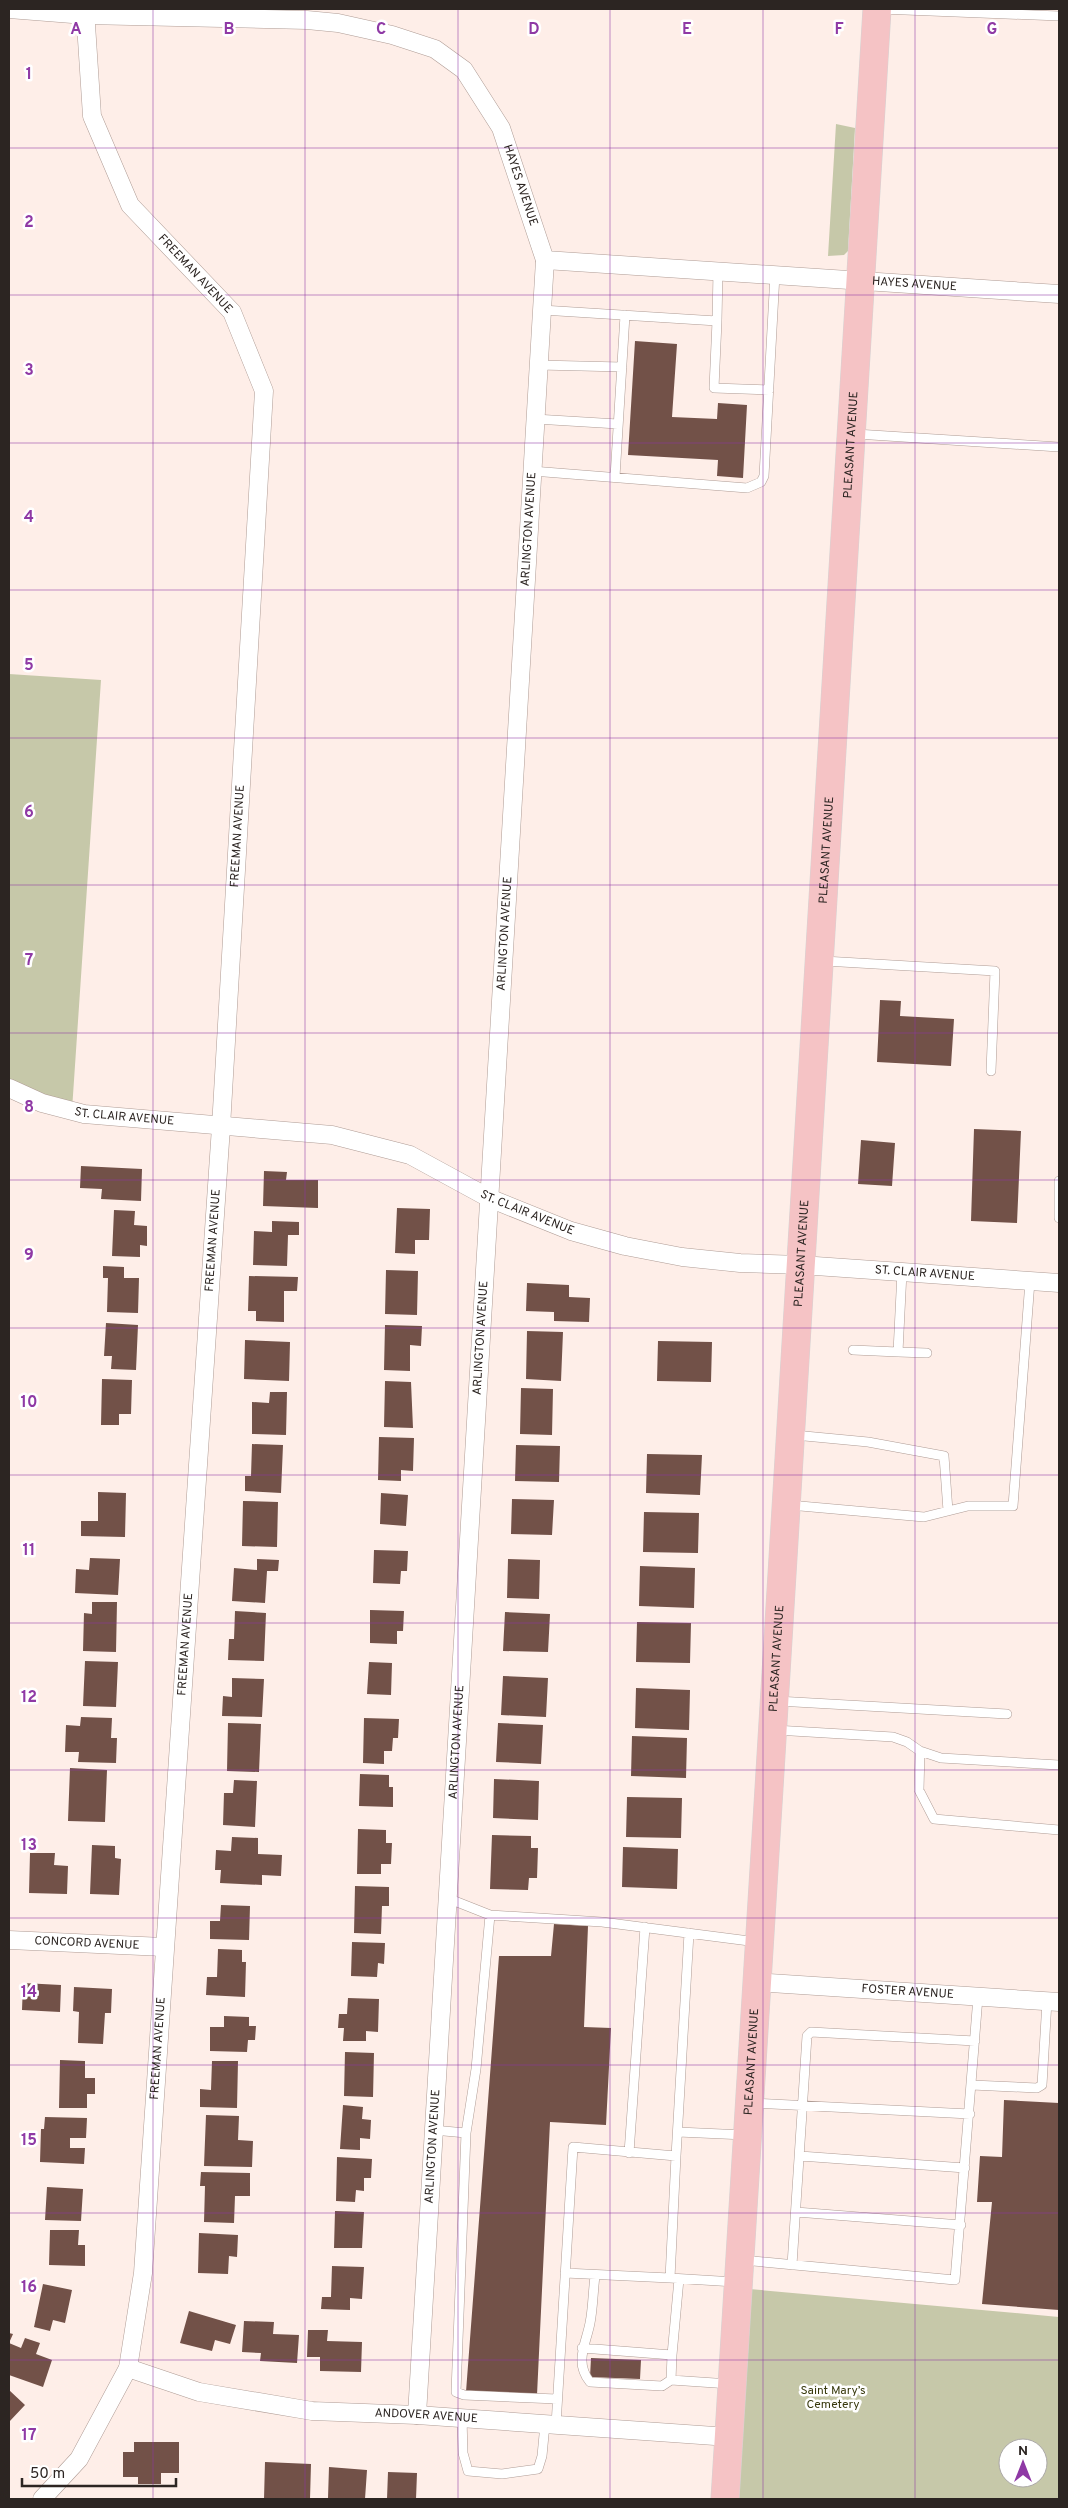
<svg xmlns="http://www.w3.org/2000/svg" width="1068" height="2508" viewBox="0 0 1068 2508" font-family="Overpass,sans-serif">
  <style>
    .green { fill: #c6c8a9; fill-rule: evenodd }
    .building { fill: #725148 }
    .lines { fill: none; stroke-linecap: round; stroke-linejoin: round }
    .service-casing { stroke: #af9c95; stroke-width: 10 }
    .minor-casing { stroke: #af9c95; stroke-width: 19 }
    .primary-casing { stroke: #d5d3d3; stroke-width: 29 }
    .service { stroke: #fff; stroke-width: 9 }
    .minor { stroke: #fff; stroke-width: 18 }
    .primary { stroke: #f5c3c5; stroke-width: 28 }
    .grid { fill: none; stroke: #8f39a5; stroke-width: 1; stroke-opacity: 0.55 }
    .labels { text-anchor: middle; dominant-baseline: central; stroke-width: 5; stroke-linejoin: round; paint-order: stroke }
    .street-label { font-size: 12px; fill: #2c2522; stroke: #fff }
    .park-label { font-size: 12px; fill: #38390d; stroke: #fff }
    .grid-label { font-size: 16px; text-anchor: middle; font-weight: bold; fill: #8f39a5; stroke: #fff; stroke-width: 5; stroke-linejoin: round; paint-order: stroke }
  </style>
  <rect width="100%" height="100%" fill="#feeee8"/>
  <!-- green -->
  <path class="green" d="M 836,124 L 855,128 L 848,251 L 844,255 L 828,256 Z
    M 9,674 L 101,680 L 72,1110 L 9,1088 Z
    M 738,2288 L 1059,2317 L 1059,2499 L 725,2499 ZM 1008,2448 L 1038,2448 L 1038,2478 L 1008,2478 Z"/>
  <!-- building -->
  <path class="building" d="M 635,341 L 677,344 L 672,417 L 717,419 L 718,403 L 747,405 L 743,478 L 717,476 L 718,460 L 628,455 Z
    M 880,1000 L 901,1001 L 900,1016 L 954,1019 L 951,1066 L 877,1062 Z
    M 974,1129 L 1021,1131 L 1017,1223 L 971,1221 Z
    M 861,1140 L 895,1143 L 892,1186 L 858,1184 Z
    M 81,1166 L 142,1169 L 141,1201 L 101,1199 L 102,1189 L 80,1188 Z
    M 264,1171 L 287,1172 L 286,1180 L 318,1180 L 318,1208 L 263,1206 Z
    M 397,1208 L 430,1209 L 429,1240 L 415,1240 L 415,1254 L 395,1253 Z
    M 114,1210 L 135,1211 L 134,1225 L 147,1226 L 147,1246 L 140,1245 L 140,1257 L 112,1256 Z
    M 272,1221 L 299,1222 L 299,1235 L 288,1235 L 287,1266 L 253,1265 L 254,1231 L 272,1232 Z
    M 103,1266 L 124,1267 L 124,1278 L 139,1278 L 138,1313 L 107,1312 L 108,1278 L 103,1278 Z
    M 386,1270 L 418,1271 L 417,1315 L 385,1314 Z
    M 249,1276 L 298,1277 L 297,1291 L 284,1291 L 284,1322 L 256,1321 L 256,1311 L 248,1311 Z
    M 527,1283 L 569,1285 L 569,1297 L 590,1298 L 589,1322 L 554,1321 L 554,1312 L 526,1311 Z
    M 106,1323 L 138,1325 L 136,1370 L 111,1369 L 112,1356 L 104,1356 Z
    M 385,1325 L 422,1326 L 421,1346 L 410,1345 L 410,1371 L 384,1370 Z
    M 527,1331 L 563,1332 L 561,1381 L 526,1379 Z
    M 245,1340 L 290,1342 L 289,1381 L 244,1379 Z
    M 658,1341 L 712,1342 L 711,1382 L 657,1381 Z
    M 102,1379 L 132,1380 L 131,1414 L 119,1414 L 119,1425 L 101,1425 Z
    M 385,1381 L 411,1382 L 413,1428 L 384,1427 Z
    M 521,1388 L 553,1389 L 552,1435 L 520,1434 Z
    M 270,1392 L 287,1392 L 286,1435 L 252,1434 L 252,1402 L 269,1403 Z
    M 379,1437 L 414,1438 L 413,1471 L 401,1470 L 401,1481 L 378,1480 Z
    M 252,1444 L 283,1445 L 281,1493 L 245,1491 L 245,1476 L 251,1476 Z
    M 516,1445 L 560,1446 L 559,1482 L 515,1481 Z
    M 647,1454 L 702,1455 L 700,1495 L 646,1493 Z
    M 98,1492 L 126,1493 L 125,1537 L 81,1536 L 81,1521 L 98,1521 Z
    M 381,1493 L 408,1495 L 406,1526 L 380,1524 Z
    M 512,1499 L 554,1500 L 552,1535 L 511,1534 Z
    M 243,1501 L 278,1502 L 277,1547 L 242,1546 Z
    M 644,1512 L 699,1513 L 698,1553 L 643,1552 Z
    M 374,1550 L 408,1551 L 407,1571 L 401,1571 L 400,1584 L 373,1583 Z
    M 90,1558 L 120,1559 L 118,1595 L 75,1593 L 76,1569 L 89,1570 Z
    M 257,1559 L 279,1560 L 278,1571 L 267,1571 L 265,1603 L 232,1601 L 234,1568 L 257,1570 Z
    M 508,1559 L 540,1560 L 539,1599 L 507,1598 Z
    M 640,1566 L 695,1568 L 694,1608 L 639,1606 Z
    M 92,1602 L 117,1602 L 116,1652 L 83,1651 L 84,1613 L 92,1614 Z
    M 370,1610 L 404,1611 L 403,1631 L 397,1631 L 397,1644 L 370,1643 Z
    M 235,1611 L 266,1613 L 264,1661 L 228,1660 L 229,1639 L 234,1639 Z
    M 505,1612 L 550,1614 L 548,1652 L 503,1651 Z
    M 637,1622 L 691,1623 L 690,1663 L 636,1662 Z
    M 85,1661 L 118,1662 L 116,1707 L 83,1706 Z
    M 369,1662 L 392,1663 L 391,1695 L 367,1694 Z
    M 503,1676 L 548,1678 L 546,1717 L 501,1715 Z
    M 232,1678 L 264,1679 L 262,1717 L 222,1716 L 223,1696 L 232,1697 Z
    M 636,1688 L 690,1690 L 689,1730 L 635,1728 Z
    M 81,1717 L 112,1718 L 111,1738 L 117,1738 L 116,1763 L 78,1762 L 79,1752 L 65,1752 L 66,1725 L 80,1726 Z
    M 364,1718 L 399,1719 L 398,1738 L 393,1738 L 392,1751 L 384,1751 L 384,1764 L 363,1763 Z
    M 228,1723 L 261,1724 L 259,1772 L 227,1771 Z
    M 498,1723 L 543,1725 L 541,1764 L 496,1762 Z
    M 632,1736 L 687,1738 L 686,1778 L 631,1776 Z
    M 70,1768 L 107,1770 L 105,1822 L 68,1821 Z
    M 360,1774 L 389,1775 L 389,1787 L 393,1787 L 393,1807 L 359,1806 Z
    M 494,1779 L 539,1781 L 538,1820 L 493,1818 Z
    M 234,1780 L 257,1781 L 255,1827 L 223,1825 L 224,1793 L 233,1793 Z
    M 627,1797 L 682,1798 L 681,1838 L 626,1837 Z
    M 358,1829 L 386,1830 L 386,1843 L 392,1843 L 391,1864 L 381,1864 L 381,1874 L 357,1874 Z
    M 492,1835 L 531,1836 L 531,1848 L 538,1848 L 537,1878 L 529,1878 L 528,1890 L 490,1889 Z
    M 232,1837 L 258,1838 L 258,1854 L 282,1855 L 281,1876 L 262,1875 L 262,1885 L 220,1883 L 221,1870 L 215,1870 L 216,1850 L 231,1851 Z
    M 92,1845 L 115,1846 L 115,1858 L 121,1859 L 119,1895 L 90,1894 Z
    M 623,1847 L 678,1849 L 677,1889 L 622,1887 Z
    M 30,1853 L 55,1853 L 54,1865 L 68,1866 L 67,1894 L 29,1893 Z
    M 355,1886 L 389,1887 L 389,1906 L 382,1906 L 381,1934 L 354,1933 Z
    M 221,1905 L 250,1906 L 249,1940 L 210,1939 L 210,1921 L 220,1921 Z
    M 554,1924 L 588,1926 L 584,2027 L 611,2028 L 606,2125 L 550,2122 L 537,2395 L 466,2392 L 499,1956 L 551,1956 Z
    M 352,1942 L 385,1943 L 384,1964 L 378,1963 L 377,1977 L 351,1976 Z
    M 218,1949 L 242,1950 L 242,1962 L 246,1962 L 245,1997 L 206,1995 L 207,1977 L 217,1977 Z
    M 23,1983 L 61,1985 L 60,2012 L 22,2010 Z
    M 74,1987 L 112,1989 L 111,2013 L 105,2013 L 103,2044 L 78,2043 L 79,2012 L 73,2011 Z
    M 348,1998 L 379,1999 L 378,2032 L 366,2031 L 366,2041 L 343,2041 L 344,2028 L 338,2028 L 339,2014 L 347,2014 Z
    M 224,2016 L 249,2017 L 249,2026 L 256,2026 L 255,2040 L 248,2040 L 247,2052 L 210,2051 L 210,2027 L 224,2027 Z
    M 345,2052 L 374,2053 L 373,2097 L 344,2096 Z
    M 60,2060 L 85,2061 L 85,2078 L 95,2078 L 95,2094 L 87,2094 L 87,2108 L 59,2108 Z
    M 212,2061 L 238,2061 L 237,2108 L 200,2107 L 200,2089 L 211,2090 Z
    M 1004,2100 L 1059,2103 L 1059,2310 L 982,2304 L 992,2202 L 977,2202 L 980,2156 L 1002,2157 Z
    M 343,2105 L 363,2107 L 362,2119 L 371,2120 L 370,2139 L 360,2138 L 360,2150 L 340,2149 Z
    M 206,2115 L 239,2116 L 238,2140 L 253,2141 L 252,2167 L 204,2166 Z
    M 45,2117 L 87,2118 L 86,2138 L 70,2138 L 70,2148 L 85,2148 L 84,2164 L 40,2162 L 41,2129 L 44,2129 Z
    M 337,2157 L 372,2159 L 371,2178 L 364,2178 L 364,2191 L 356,2190 L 355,2202 L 336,2201 Z
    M 201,2172 L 250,2173 L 250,2196 L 235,2196 L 234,2223 L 204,2222 L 205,2186 L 200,2186 Z
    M 47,2187 L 83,2189 L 81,2221 L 45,2220 Z
    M 335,2211 L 364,2212 L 362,2248 L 334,2248 Z
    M 50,2230 L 79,2230 L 78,2245 L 85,2245 L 85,2266 L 49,2265 Z
    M 199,2233 L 238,2235 L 237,2257 L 229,2256 L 228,2274 L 198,2273 Z
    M 332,2266 L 364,2267 L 362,2299 L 350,2298 L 350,2310 L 321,2309 L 322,2297 L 331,2297 Z
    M 43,2284 L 72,2290 L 65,2323 L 53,2320 L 50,2331 L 34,2327 Z
    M 189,2311 L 236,2325 L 230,2344 L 215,2340 L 212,2351 L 180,2343 Z
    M 244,2321 L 274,2322 L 273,2334 L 299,2335 L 297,2363 L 260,2361 L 261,2353 L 242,2352 Z
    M 308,2330 L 328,2330 L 327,2341 L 362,2342 L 361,2372 L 320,2371 L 320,2357 L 307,2357 Z
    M 9,2333 L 13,2334 L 9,2343 L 21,2348 L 25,2338 L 40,2343 L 36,2354 L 52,2360 L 43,2387 L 9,2375 Z
    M 591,2358 L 641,2360 L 640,2379 L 590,2377 Z
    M 9,2390 L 25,2405 L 9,2422 Z
    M 134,2442 L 179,2442 L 179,2473 L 161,2473 L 161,2484 L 138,2484 L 138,2477 L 123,2477 L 123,2452 L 134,2452 Z
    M 265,2462 L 311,2464 L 310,2499 L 264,2499 Z
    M 329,2467 L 367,2470 L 365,2499 L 328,2498 Z
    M 388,2472 L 417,2473 L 416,2499 L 387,2499 Z"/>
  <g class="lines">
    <defs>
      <path id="service" d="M 880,9 L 1059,16
        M 542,310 L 717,321 L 714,388 L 769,390
        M 717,321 L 718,271
        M 539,365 L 622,367
        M 535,419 L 618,424
        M 856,434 L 1059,447
        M 532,471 L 747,488 L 761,482 L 764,476 L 775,274
        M 615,477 L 625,315
        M 824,961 L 995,971 L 991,1071
        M 1059,1181 L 1059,1218
        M 902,1272 L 898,1352 L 927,1353
        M 853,1350 L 898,1352
        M 794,1435 L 868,1442 L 944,1456 L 948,1511
        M 789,1505 L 924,1517 L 968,1506 L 1013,1506 L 1030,1281
        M 777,1701 L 1007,1714
        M 775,1730 L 893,1737 L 907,1742 L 920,1751 L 919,1790 L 934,1819 L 1059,1830
        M 920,1751 L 941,1758 L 1059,1765
        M 447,1898 L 490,1915 L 602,1922 L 757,1942
        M 972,2085 L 1037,2088 L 1042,2085 L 1047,2001
        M 752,2103 L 970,2114
        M 433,2130 L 466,2133 L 476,2069 L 490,1915
        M 678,2132 L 745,2135
        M 466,2133 L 456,2392 L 464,2395 L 557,2399
        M 629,2153 L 645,1927
        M 676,2156 L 689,1933
        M 800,2156 L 965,2168
        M 796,2212 L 961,2225
        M 742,2260 L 955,2280 L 978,1997
        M 792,2265 L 807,2036 L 811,2032 L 975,2041
        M 565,2273 L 670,2278
        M 595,2276 C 593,2291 593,2308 590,2323 C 586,2344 574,2362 590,2382 L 662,2386 L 671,2380 L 730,2384
        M 582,2348 L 672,2355 L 671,2380
        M 672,2355 L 679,2279
        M 462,2418 L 463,2453 L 468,2471 L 502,2474 L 538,2469 L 542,2456 L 545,2424
        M 556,2425 L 573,2147 L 676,2156 L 670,2278 L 735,2282"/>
      <g id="minor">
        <path id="s1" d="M 9,9 L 85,15 L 307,20 L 338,23 L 392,35 L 435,49 L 464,70 L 501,128 L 545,260 L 1059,294"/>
        <path id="s2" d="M 9,1088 L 42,1103 L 84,1114 L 332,1135 L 410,1155 L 489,1198 L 571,1231 L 625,1246 L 682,1257 L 740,1263 L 801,1265 L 1059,1283"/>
        <path id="s3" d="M 9,1940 L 164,1947"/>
        <path id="s4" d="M 756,1982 L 1059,2002"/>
        <path id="s5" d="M 128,2368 L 199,2392 L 312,2411 L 417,2415 L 729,2437"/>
        <path id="s6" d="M 417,2415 L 545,260"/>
        <path id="s7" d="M 42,2499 L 79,2459 L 128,2368 L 143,2273 L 221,1127 L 264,391 L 232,312 L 130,205 L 92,116 L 85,9"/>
      </g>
      <g id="primary">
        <path id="s8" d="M 725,2499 C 776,1669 829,839 877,9"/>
      </g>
    </defs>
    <!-- service casing -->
    <use href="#service" class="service-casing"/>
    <!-- minor casing -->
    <use href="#minor" class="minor-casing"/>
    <!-- primary casing -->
    <use href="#primary" class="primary-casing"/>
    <!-- service -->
    <use href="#service" class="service"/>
    <!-- minor -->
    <use href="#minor" class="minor"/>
    <!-- primary -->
    <use href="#primary" class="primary"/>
  </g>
  <!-- grid -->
  <path class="grid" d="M 153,9 L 153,2499M 305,9 L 305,2499M 458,9 L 458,2499M 610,9 L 610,2499M 763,9 L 763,2499M 915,9 L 915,2499M 9,148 L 1059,148M 9,295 L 1059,295M 9,443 L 1059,443M 9,590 L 1059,590M 9,738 L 1059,738M 9,885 L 1059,885M 9,1033 L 1059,1033M 9,1180 L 1059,1180M 9,1328 L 1059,1328M 9,1475 L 1059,1475M 9,1623 L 1059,1623M 9,1770 L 1059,1770M 9,1918 L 1059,1918M 9,2065 L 1059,2065M 9,2213 L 1059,2213M 9,2360 L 1059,2360"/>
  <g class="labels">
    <!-- street labels -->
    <g class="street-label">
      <text stroke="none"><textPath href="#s1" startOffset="595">HAYES AVENUE</textPath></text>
      <text transform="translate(195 274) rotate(47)">FREEMAN AVENUE</text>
      <text stroke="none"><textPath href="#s1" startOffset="1044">HAYES AVENUE</textPath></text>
      <text stroke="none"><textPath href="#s8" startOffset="2058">PLEASANT AVENUE</textPath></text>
      <text stroke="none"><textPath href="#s6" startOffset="1889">ARLINGTON AVENUE</textPath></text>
      <text stroke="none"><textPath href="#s7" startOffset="1694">FREEMAN AVENUE</textPath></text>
      <text stroke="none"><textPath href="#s8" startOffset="1652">PLEASANT AVENUE</textPath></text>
      <text stroke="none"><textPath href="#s6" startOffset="1484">ARLINGTON AVENUE</textPath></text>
      <text stroke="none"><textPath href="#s2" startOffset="120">ST. CLAIR AVENUE</textPath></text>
      <text stroke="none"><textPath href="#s2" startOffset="540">ST. CLAIR AVENUE</textPath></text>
      <text stroke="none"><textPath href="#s7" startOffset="1289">FREEMAN AVENUE</textPath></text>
      <text stroke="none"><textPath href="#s8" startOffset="1248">PLEASANT AVENUE</textPath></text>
      <text stroke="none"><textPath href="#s2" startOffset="945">ST. CLAIR AVENUE</textPath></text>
      <text stroke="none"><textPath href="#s6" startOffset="1079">ARLINGTON AVENUE</textPath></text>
      <text stroke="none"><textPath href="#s7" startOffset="884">FREEMAN AVENUE</textPath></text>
      <text stroke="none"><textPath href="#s8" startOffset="842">PLEASANT AVENUE</textPath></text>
      <text stroke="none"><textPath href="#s6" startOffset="674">ARLINGTON AVENUE</textPath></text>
      <text stroke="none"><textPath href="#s3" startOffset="78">CONCORD AVENUE</textPath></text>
      <text stroke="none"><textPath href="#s4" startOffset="152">FOSTER AVENUE</textPath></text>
      <text stroke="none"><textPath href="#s7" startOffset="479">FREEMAN AVENUE</textPath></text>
      <text stroke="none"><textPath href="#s8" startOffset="438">PLEASANT AVENUE</textPath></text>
      <text stroke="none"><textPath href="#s6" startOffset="269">ARLINGTON AVENUE</textPath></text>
      <text stroke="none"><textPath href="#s5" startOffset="304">ANDOVER AVENUE</textPath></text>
    </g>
    <!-- park labels -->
    <g class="park-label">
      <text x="833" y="2391">Saint Mary’s<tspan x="833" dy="14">Cemetery</tspan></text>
    </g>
  </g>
  <g class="grid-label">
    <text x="76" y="34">A</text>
    <text x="229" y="34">B</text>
    <text x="381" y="34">C</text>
    <text x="534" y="34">D</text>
    <text x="687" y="34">E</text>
    <text x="839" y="34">F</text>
    <text x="992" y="34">G</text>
    <text x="29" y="79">1</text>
    <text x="29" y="227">2</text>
    <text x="29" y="375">3</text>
    <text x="29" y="522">4</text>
    <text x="29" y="670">5</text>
    <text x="29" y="817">6</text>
    <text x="29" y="965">7</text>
    <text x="29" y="1112">8</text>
    <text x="29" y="1260">9</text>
    <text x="29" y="1407">10</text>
    <text x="29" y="1555">11</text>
    <text x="29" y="1702">12</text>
    <text x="29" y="1850">13</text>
    <text x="29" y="1997">14</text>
    <text x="29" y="2145">15</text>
    <text x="29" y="2292">16</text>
    <text x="29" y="2440">17</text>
  </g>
  <!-- border -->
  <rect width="1068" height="2508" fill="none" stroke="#2c2522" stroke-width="20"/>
  <!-- north arrow -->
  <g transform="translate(1023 2463)"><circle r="24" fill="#ffffff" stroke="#aba8a7"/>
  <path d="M0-4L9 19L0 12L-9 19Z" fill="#8f39a5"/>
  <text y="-8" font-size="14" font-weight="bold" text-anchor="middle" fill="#2c2522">N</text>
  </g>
  <!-- scale -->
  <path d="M22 2478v8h154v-8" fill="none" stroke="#2c2522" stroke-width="2.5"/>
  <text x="30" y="2478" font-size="15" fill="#2c2522" stroke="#ffffff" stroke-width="4" paint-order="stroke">50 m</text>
</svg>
